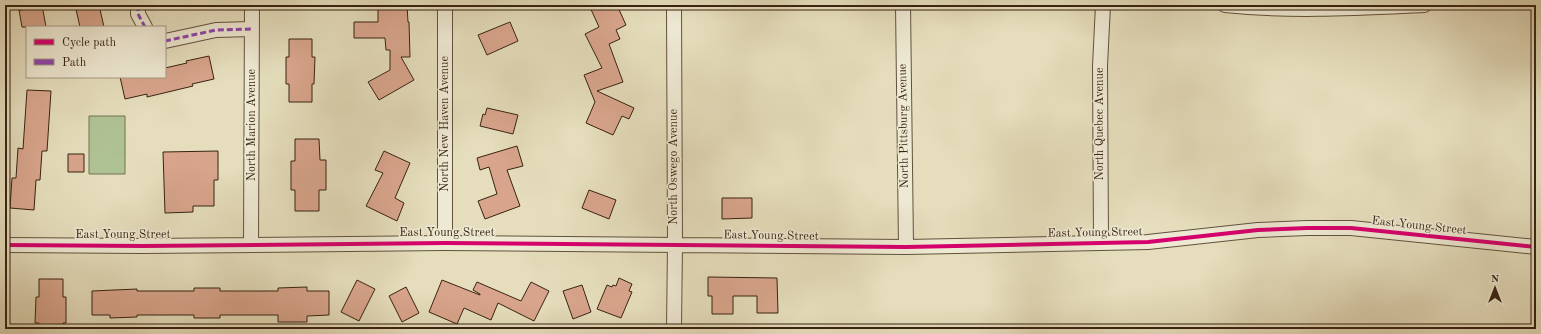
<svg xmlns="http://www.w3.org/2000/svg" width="1541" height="334" viewBox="0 0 1541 334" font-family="'Old Standard TT',serif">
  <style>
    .green { fill: #afc294; stroke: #737252 }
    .building { fill: #d8a58c; stroke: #372311 }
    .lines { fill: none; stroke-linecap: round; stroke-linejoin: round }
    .minor-casing { stroke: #62523c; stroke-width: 16 }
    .minor { stroke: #eee9d3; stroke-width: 14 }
    .quiet { stroke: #8e44ad; stroke-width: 3; stroke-dasharray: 6 3; stroke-linecap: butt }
    .cycleway-casing { stroke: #eee9d3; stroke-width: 6 }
    .cycleway { stroke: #d6006c; stroke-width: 4 }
    .labels { text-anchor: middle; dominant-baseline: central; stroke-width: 3; stroke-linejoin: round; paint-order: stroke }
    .street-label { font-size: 12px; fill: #372311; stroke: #eee9d3 }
  </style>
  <rect width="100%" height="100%" fill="#e5ddbc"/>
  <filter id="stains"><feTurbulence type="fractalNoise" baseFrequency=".005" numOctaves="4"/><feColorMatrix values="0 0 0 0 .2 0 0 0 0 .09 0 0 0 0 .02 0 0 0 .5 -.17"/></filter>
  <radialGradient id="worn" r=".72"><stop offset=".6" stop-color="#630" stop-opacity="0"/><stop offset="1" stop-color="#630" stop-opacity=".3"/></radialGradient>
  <!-- green -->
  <path class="green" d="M 89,116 L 125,116 L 125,174 L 89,174 Z"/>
  <!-- building -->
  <path class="building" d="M 21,5 L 42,5 L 46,27 L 22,27 L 19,10 L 22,10 Z
    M 75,5 L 99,5 L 104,27 L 80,27 Z
    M 378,5 L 407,5 L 408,22 L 409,22 L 410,57 L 401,57 L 414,80 L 379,100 L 368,82 L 390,70 L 390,50 L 386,50 L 385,38 L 354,38 L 354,22 L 378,22 Z
    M 589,5 L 617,5 L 626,25 L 616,30 L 620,39 L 609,44 L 623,82 L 597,91 L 634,108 L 629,119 L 622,116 L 613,135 L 586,123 L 595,102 L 584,75 L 602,68 L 585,34 L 599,27 Z
    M 510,22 L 518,41 L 487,55 L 478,35 Z
    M 289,39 L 312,39 L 312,57 L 315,57 L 314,84 L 312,84 L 312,102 L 289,102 L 289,84 L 286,84 L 286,57 L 289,57 Z
    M 209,56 L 214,79 L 192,84 L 193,86 L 147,97 L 147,94 L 125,99 L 120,77 L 165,77 L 165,68 L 187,63 L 186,61 Z
    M 27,90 L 51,91 L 47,151 L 42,151 L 40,180 L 36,180 L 34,210 L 10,208 L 12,178 L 16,178 L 18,148 L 23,149 Z
    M 487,108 L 518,115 L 513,134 L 480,126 L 483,114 L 485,115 Z
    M 295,139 L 319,139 L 320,160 L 326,160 L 326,190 L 319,190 L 319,211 L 295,211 L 295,190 L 291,190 L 291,161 L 295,161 Z
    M 517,146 L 523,166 L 507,170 L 520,206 L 485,219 L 478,201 L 497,194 L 489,167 L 480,170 L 477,158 Z
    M 218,151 L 218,180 L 214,180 L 214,206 L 193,206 L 193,212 L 165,213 L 163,152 Z
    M 384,151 L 410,163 L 395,198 L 404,203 L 397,221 L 366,206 L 383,173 L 375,170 Z
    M 68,154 L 84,154 L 84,172 L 68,172 Z
    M 589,190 L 616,200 L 609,219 L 582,208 Z
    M 722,198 L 752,198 L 752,218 L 722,219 Z
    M 708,277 L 777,278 L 778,313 L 757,313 L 757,296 L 733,296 L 733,314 L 712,314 L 712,296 L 708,296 Z
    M 619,278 L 632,284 L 629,291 L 632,292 L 621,318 L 597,309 L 607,285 L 612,287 L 613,285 L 616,286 Z
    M 39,279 L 63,279 L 63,297 L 66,297 L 66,323 L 63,323 L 63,329 L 39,329 L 39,323 L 35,323 L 36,297 L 39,297 Z
    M 357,280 L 375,289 L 359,321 L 341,312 Z
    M 442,280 L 480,295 L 480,294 L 473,290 L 477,282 L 521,301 L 531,282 L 549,291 L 534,321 L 498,303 L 491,320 L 464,308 L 457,324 L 429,312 Z
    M 582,285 L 591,312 L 573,319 L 563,291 Z
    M 307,287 L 307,291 L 329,291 L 329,315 L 307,316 L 307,322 L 278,322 L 278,315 L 220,315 L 220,318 L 194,318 L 194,315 L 137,315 L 137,317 L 110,318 L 110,315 L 92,315 L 92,291 L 137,289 L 137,291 L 194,291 L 194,288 L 220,288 L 220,291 L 278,291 L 278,288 Z
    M 406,287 L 419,313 L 402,322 L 389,296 Z"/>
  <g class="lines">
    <defs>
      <path id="minor" d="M 138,5 L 138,14 L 145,27
        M 445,5 L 445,243
        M 903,5 L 906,247
        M 1225,5 C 1292,12 1358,8 1424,5
        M 165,41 L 216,30 L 252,29
        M 1101,243 L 1100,66 L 1103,5
        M 251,244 L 252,5
        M 5,245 L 143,246 L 445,243 L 906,247 L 1148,242 L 1258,230 L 1307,228 L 1351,228 L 1536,247
        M 674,329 L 675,245 L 674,5"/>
    </defs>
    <!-- minor casing -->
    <use href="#minor" class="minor-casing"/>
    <!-- minor -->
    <use href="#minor" class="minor"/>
    <!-- quiet -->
    <path class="quiet" d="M 138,5 L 138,14 L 145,27
      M 165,41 L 216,30 L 252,29"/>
    <defs>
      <path id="cycleway" d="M 5,245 L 143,246 L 445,243 L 906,247 L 1148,242 L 1258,230 L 1307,228 L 1351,228 L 1536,247"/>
    </defs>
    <!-- cycleway casing -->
    <use href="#cycleway" class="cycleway-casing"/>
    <!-- cycleway -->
    <use href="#cycleway" class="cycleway"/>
  </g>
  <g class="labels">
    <!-- street labels -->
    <g class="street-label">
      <text transform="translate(445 124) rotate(-90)">North New Haven Avenue</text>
      <text transform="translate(1100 124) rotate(-90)">North Quebec Avenue</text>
      <text transform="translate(252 125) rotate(-90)">North Marion Avenue</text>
      <text transform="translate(904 126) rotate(-91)">North Pittsburg Avenue</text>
      <text transform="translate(674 167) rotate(-90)">North Oswego Avenue</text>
      <text transform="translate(1419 226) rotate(6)">East Young Street</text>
      <text x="447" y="233">East Young Street</text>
      <text transform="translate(1095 233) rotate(-1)">East Young Street</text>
      <text x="123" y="235">East Young Street</text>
      <text transform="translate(771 236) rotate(1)">East Young Street</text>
    </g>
  </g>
  <!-- margin -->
  <rect width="1541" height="334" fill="none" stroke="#e5ddbc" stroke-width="20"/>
  <rect x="6" y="6" width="1529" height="322" fill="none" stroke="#372311" stroke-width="2"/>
  <rect x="10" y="10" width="1521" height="314" fill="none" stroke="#372311"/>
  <!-- legend -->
  <rect x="26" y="26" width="140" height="52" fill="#eee9d3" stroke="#a59a85"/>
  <rect x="34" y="39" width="20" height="6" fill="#d6006c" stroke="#a59a85"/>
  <text x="62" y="46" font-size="12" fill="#372311">Cycle path</text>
  <rect x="34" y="59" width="20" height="6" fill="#8e44ad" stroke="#a59a85"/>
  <text x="62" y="66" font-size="12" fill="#372311">Path</text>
  <!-- north arrow -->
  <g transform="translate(1495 288)" stroke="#eee9d3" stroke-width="3" paint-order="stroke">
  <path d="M0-3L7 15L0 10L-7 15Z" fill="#372311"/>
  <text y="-6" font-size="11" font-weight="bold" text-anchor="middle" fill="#372311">N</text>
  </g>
  <rect width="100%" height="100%" filter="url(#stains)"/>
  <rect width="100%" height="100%" fill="url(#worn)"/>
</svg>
